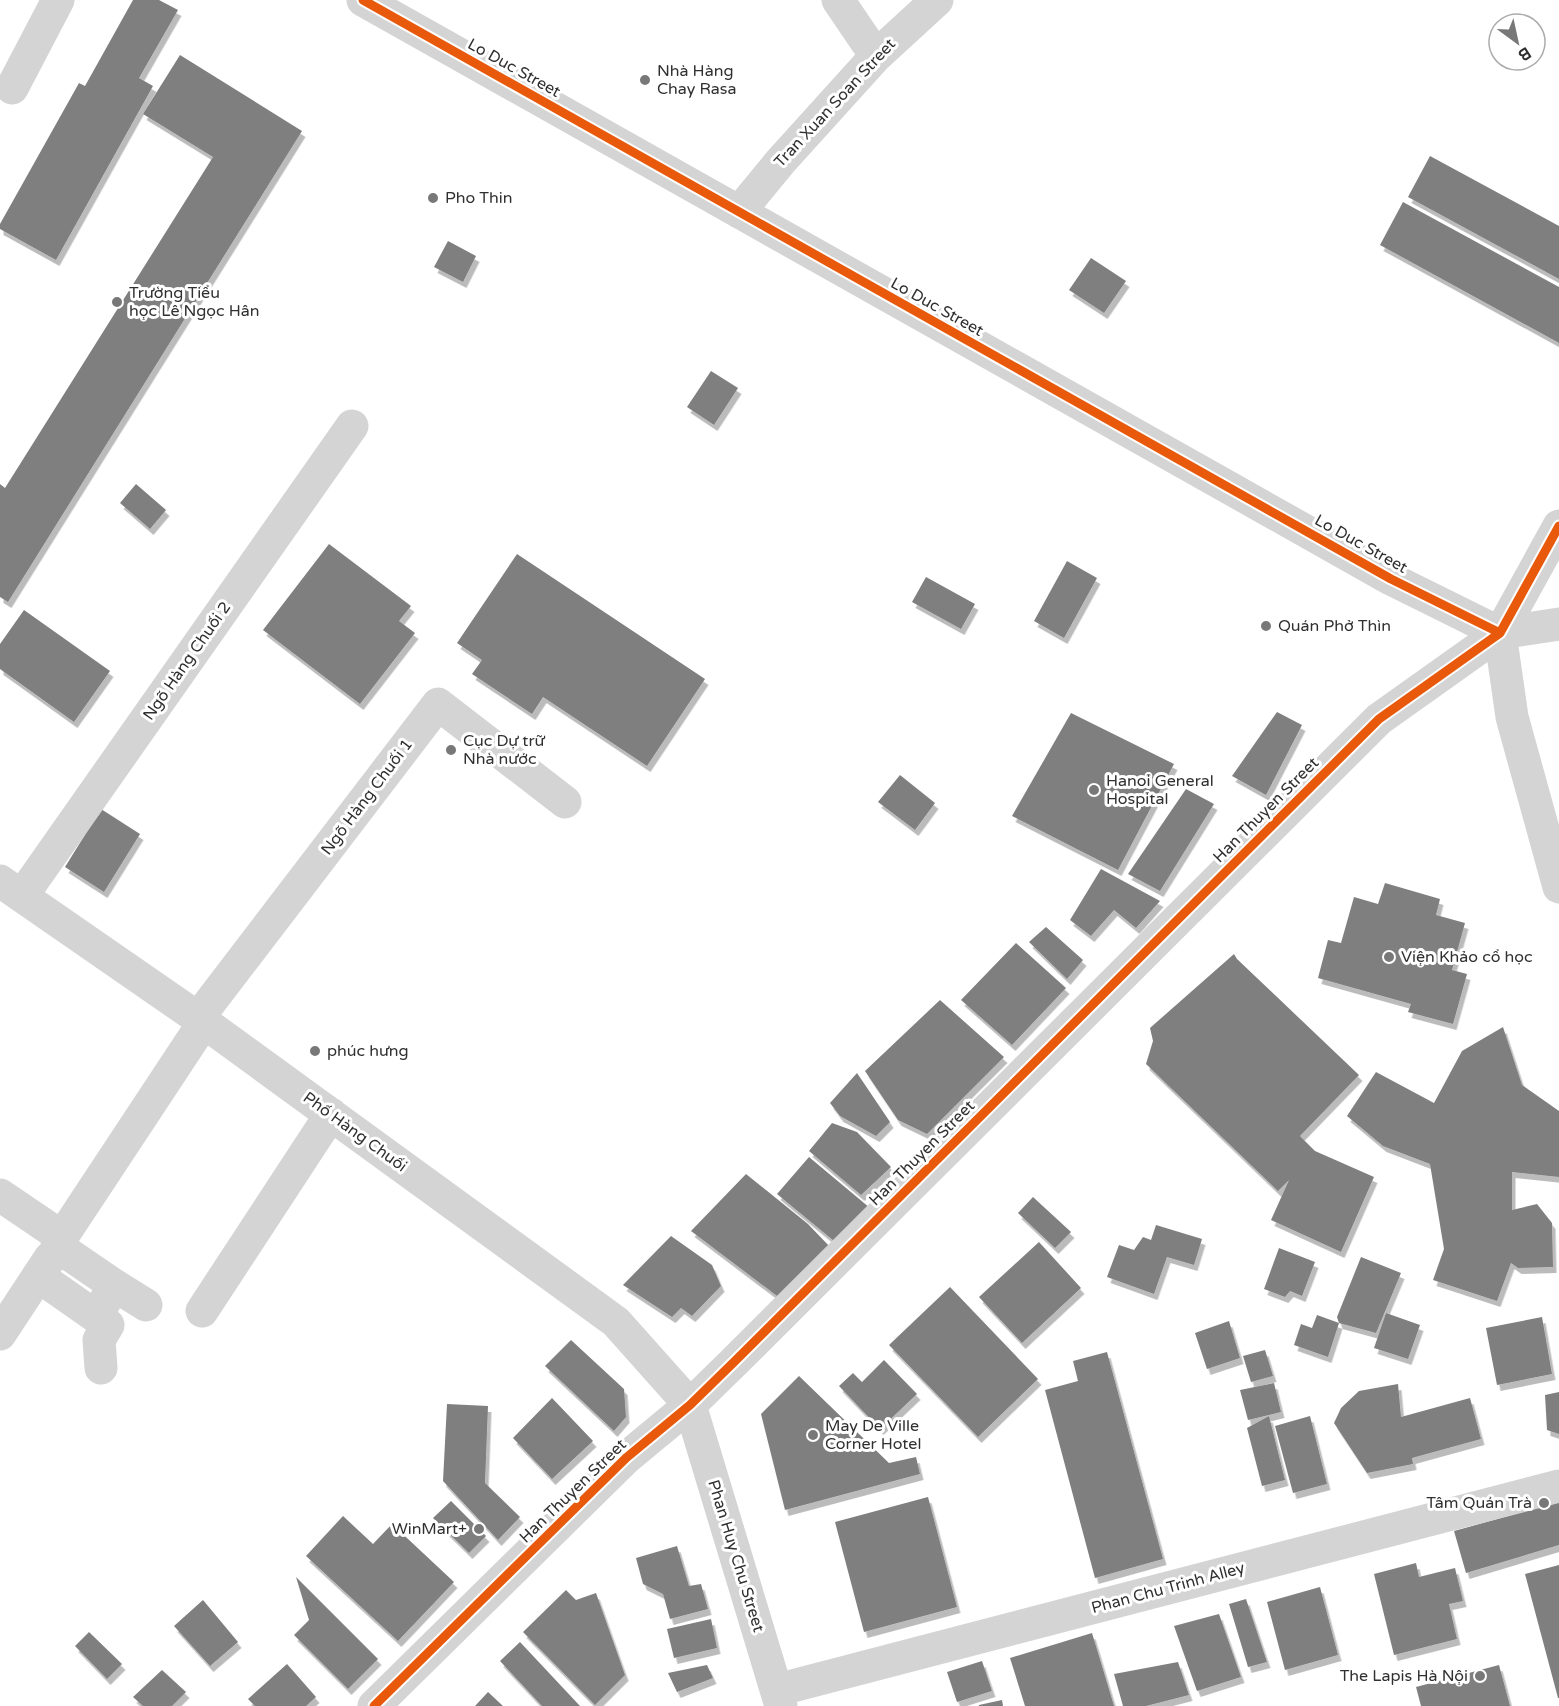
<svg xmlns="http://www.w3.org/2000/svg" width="1559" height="1706" viewBox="0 0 1559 1706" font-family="'Varela Round',sans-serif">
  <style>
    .building { fill: #7f7f7f; filter: url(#shadow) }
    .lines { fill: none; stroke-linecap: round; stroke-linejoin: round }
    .minor { stroke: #d4d4d4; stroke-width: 33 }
    .cycleway-casing { stroke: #fff; stroke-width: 13 }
    .cycleway { stroke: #e8590c; stroke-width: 9 }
    .poi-dot { fill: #787878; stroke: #fff; stroke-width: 2 }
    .labels { text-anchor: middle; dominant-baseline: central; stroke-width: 6; stroke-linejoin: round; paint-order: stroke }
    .street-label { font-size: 16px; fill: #303030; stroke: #fff }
    .poi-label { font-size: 16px; fill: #303030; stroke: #fff; text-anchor: start }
  </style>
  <defs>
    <filter id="shadow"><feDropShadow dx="3.5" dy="6" stdDeviation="0" flood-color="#0004"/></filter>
  </defs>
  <rect width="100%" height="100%" fill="#fff"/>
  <!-- building -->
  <path class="building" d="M 133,0 L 159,0 L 178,10 L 139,78 L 153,86 L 56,260 L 0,229 L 0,224 L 79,83 L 85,86 Z
    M 180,55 L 302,131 L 8,602 L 0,597 L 0,484 L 5,488 L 213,157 L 143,114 Z
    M 1430,156 L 1559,226 L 1559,279 L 1408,197 Z
    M 1403,202 L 1559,287 L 1559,343 L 1380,245 Z
    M 448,241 L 476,256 L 463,282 L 434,267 Z
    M 1091,258 L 1126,281 L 1104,313 L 1069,290 Z
    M 711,371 L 738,388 L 714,425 L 687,407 Z
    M 136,484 L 166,510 L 150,529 L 120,503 Z
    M 329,544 L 411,606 L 399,621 L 415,633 L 360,704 L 263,630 Z
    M 517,554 L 705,679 L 647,766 L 543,697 L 532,714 L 472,674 L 482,660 L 457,643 Z
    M 1067,561 L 1097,578 L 1064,638 L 1034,621 Z
    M 926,577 L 975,604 L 961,629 L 912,602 Z
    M 24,610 L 110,671 L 74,722 L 0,669 L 0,644 Z
    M 1277,712 L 1302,725 L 1266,795 L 1232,776 Z
    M 1071,713 L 1174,764 L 1118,870 L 1012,816 Z
    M 900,775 L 935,803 L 915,830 L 878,802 Z
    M 1186,789 L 1214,804 L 1160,891 L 1128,874 Z
    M 101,809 L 140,834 L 104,892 L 65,867 Z
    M 1101,869 L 1160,901 L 1136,928 L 1114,910 L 1091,936 L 1070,920 Z
    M 1385,883 L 1440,899 L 1436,915 L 1465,923 L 1452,970 L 1467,974 L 1453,1024 L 1408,1012 L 1411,1004 L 1318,978 L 1328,940 L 1341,943 L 1354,897 L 1378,904 Z
    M 1046,927 L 1083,960 L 1067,979 L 1029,942 Z
    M 1016,943 L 1066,988 L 1012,1045 L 961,1000 Z
    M 1234,954 L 1237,959 L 1359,1075 L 1300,1136 L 1315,1151 L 1374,1177 L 1341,1252 L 1271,1220 L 1289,1180 L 1278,1191 L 1146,1064 L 1153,1041 L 1150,1028 Z
    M 940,1000 L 1004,1057 L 927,1134 L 898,1120 L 865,1071 Z
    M 1503,1027 L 1522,1085 L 1559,1111 L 1559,1177 L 1512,1172 L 1512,1210 L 1537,1204 L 1552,1223 L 1553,1267 L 1518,1268 L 1511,1263 L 1497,1301 L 1433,1280 L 1444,1249 L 1430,1164 L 1383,1146 L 1347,1116 L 1376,1072 L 1434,1103 L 1462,1051 Z
    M 857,1073 L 890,1122 L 876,1136 L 840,1116 L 830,1103 Z
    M 832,1123 L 857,1132 L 891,1167 L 861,1195 L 809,1151 Z
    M 809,1157 L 870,1208 L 834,1241 L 777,1194 Z
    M 746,1174 L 808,1224 L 831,1248 L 781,1299 L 691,1231 Z
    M 1033,1197 L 1071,1232 L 1055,1248 L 1018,1213 Z
    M 1156,1225 L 1202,1239 L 1194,1265 L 1167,1257 L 1154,1294 L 1107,1277 L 1119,1245 L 1134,1250 L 1143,1237 L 1151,1240 Z
    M 671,1236 L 712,1265 L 721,1286 L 692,1316 L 681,1308 L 672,1317 L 623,1285 Z
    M 1039,1242 L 1081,1288 L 1022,1343 L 979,1297 Z
    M 1279,1248 L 1315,1262 L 1302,1296 L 1290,1291 L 1285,1297 L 1264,1289 Z
    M 1361,1257 L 1401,1273 L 1376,1333 L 1339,1323 L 1328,1357 L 1294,1345 L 1301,1324 L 1312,1328 L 1317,1315 L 1339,1323 L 1337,1317 Z
    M 950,1287 L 1038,1379 L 978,1437 L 889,1345 Z
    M 1386,1313 L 1420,1325 L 1408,1359 L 1374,1348 Z
    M 1542,1317 L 1552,1374 L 1497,1385 L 1486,1328 Z
    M 1229,1321 L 1240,1358 L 1207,1369 L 1195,1333 Z
    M 571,1340 L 624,1389 L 626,1417 L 614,1431 L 545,1366 Z
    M 1265,1350 L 1273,1376 L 1251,1382 L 1243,1356 Z
    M 1107,1352 L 1163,1559 L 1095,1578 L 1045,1390 L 1078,1381 L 1073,1361 Z
    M 884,1360 L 917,1394 L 880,1429 L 839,1386 L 853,1373 L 862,1382 Z
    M 799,1376 L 889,1463 L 916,1457 L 920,1474 L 785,1510 L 761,1414 Z
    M 1274,1383 L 1281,1412 L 1248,1420 L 1240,1390 Z
    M 1398,1384 L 1401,1417 L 1470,1398 L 1481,1439 L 1412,1458 L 1413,1464 L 1367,1473 L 1334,1423 L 1341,1408 L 1359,1391 Z
    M 1559,1392 L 1559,1434 L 1547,1430 L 1545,1395 Z
    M 552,1398 L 593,1441 L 552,1479 L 513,1438 Z
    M 447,1404 L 488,1406 L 485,1483 L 520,1517 L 498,1540 L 443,1481 Z
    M 1269,1416 L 1285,1480 L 1262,1486 L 1247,1428 Z
    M 1310,1416 L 1327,1484 L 1293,1493 L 1275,1426 Z
    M 928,1497 L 957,1607 L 864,1632 L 835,1522 Z
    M 451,1501 L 486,1536 L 469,1553 L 433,1518 Z
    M 1559,1502 L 1559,1545 L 1466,1573 L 1454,1531 Z
    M 343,1516 L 373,1544 L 392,1524 L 454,1582 L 398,1641 L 306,1556 Z
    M 677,1546 L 689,1586 L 701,1584 L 708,1609 L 670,1619 L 663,1594 L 643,1584 L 636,1558 Z
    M 1416,1563 L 1419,1577 L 1455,1568 L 1463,1601 L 1449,1604 L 1457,1639 L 1394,1655 L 1374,1574 Z
    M 1559,1565 L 1559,1698 L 1558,1698 L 1525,1574 Z
    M 296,1577 L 378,1659 L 348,1689 L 294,1635 L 309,1620 Z
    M 1320,1587 L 1338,1655 L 1285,1670 L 1267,1602 Z
    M 566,1590 L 576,1600 L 596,1593 L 625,1675 L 595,1705 L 523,1632 Z
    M 1246,1599 L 1267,1662 L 1248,1667 L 1229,1604 Z
    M 203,1600 L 238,1642 L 210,1666 L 174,1626 Z
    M 1219,1614 L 1241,1677 L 1197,1691 L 1174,1626 Z
    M 711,1619 L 717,1648 L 674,1658 L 667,1629 Z
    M 89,1632 L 122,1664 L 107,1679 L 75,1646 Z
    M 1092,1633 L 1114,1706 L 1025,1706 L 1010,1658 Z
    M 520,1642 L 580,1706 L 542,1706 L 500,1661 Z
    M 982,1661 L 992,1691 L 957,1702 L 947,1672 Z
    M 1178,1662 L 1189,1695 L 1146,1706 L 1123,1706 L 1114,1674 Z
    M 287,1664 L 316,1697 L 306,1706 L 255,1706 L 248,1699 Z
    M 707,1665 L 713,1678 L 677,1692 L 668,1673 Z
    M 1499,1665 L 1510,1706 L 1421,1706 L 1416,1687 Z
    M 162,1670 L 186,1692 L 172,1706 L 143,1706 L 133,1697 Z
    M 488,1692 L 503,1706 L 475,1706 Z
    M 1002,1700 L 1003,1706 L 979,1706 L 979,1705 Z"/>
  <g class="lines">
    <!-- minor -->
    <path class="minor" d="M 363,0 L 1391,579 L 1500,633
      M 838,0 L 876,56
      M 12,88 L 58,0
      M 739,212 L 781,161 L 876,56 L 937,0
      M 1500,633 L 1512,717 L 1559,887
      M 1500,633 L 1559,624
      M 0,881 L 198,1018 L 616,1322 L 690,1405 L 781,1706
      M 22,896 L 352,426
      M 198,1018 L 438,704 L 565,802
      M 0,1195 L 62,1237 L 204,1022
      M 57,1246 L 114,1285 L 100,1310
      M 38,1276 L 108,1325 L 99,1340 L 101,1368
      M 114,1285 L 146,1305
      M 202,1311 L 331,1114
      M 0,1334 L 50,1258
      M 777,1690 L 1559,1486
      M 374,1706 L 626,1458 L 690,1405 L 734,1362 L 1379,719 L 1500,633 L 1559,526"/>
    <defs>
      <path id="cycleway" d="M 363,0 L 1391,579 L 1500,633
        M 374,1706 L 626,1458 L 690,1405 L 734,1362 L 1379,719 L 1500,633 L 1559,526"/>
    </defs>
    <!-- cycleway casing -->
    <use href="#cycleway" class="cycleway-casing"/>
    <!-- cycleway -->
    <use href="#cycleway" class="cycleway"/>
  </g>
  <!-- markers -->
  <g class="poi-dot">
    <circle cx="645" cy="80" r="6"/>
    <circle cx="433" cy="198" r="6"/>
    <circle cx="117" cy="302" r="6"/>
    <circle cx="1266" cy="626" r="6"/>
    <circle cx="451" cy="750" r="6"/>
    <circle cx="1094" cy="790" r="6"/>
    <circle cx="1389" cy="957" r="6"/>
    <circle cx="315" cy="1051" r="6"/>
    <circle cx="813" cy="1435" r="6"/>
    <circle cx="1544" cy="1503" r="6"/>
    <circle cx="479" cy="1529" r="6"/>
    <circle cx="1480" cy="1676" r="6"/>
  </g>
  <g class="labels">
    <!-- street labels -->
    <g class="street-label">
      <text transform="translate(514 68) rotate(29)">Lo Duc Street</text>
      <text transform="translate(835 103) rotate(-47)">Tran Xuan Soan Street</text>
      <text transform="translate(937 307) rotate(29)">Lo Duc Street</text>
      <text transform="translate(1361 544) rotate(29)">Lo Duc Street</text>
      <text transform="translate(187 661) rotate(-55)">Ngõ Hàng Chuối 2</text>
      <text transform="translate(367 797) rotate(-53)">Ngõ Hàng Chuối 1</text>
      <text transform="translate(1266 810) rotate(-45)">Han Thuyen Street</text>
      <text transform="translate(355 1132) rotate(36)">Phố Hàng Chuối</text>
      <text transform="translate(922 1153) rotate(-45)">Han Thuyen Street</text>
      <text transform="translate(573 1491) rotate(-44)">Han Thuyen Street</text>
      <text transform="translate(736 1556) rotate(73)">Phan Huy Chu Street</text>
      <text transform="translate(1168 1588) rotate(-15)">Phan Chu Trinh Alley</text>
    </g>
    <!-- poi labels -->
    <g class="poi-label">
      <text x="657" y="71">Nhà Hàng<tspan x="657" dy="18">Chay Rasa</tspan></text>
      <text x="445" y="198">Pho Thin</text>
      <text x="129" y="293">Trường Tiểu<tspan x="129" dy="18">học Lê Ngọc Hân</tspan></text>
      <text x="1278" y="626">Quán Phở Thìn</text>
      <text x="463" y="741">Cục Dự trữ<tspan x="463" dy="18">Nhà nước</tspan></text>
      <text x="1106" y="781">Hanoi General<tspan x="1106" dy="18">Hospital</tspan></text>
      <text x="1401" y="957">Viện Khảo cổ học</text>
      <text x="327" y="1051">phúc hưng</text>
      <text x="825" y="1426">May De Ville<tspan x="825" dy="18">Corner Hotel</tspan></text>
      <text x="1532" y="1503" text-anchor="end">Tâm Quán Trà</text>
      <text x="467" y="1529" text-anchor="end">WinMart+</text>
      <text x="1468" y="1676" text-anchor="end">The Lapis Hà Nội</text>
    </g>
  </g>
  <!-- north arrow -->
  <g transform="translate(1517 42) rotate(147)"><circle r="28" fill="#ffffff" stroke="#acacac" stroke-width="1.5"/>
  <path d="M0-4.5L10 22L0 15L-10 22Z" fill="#787878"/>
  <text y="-9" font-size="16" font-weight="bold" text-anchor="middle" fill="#303030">B</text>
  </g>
</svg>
